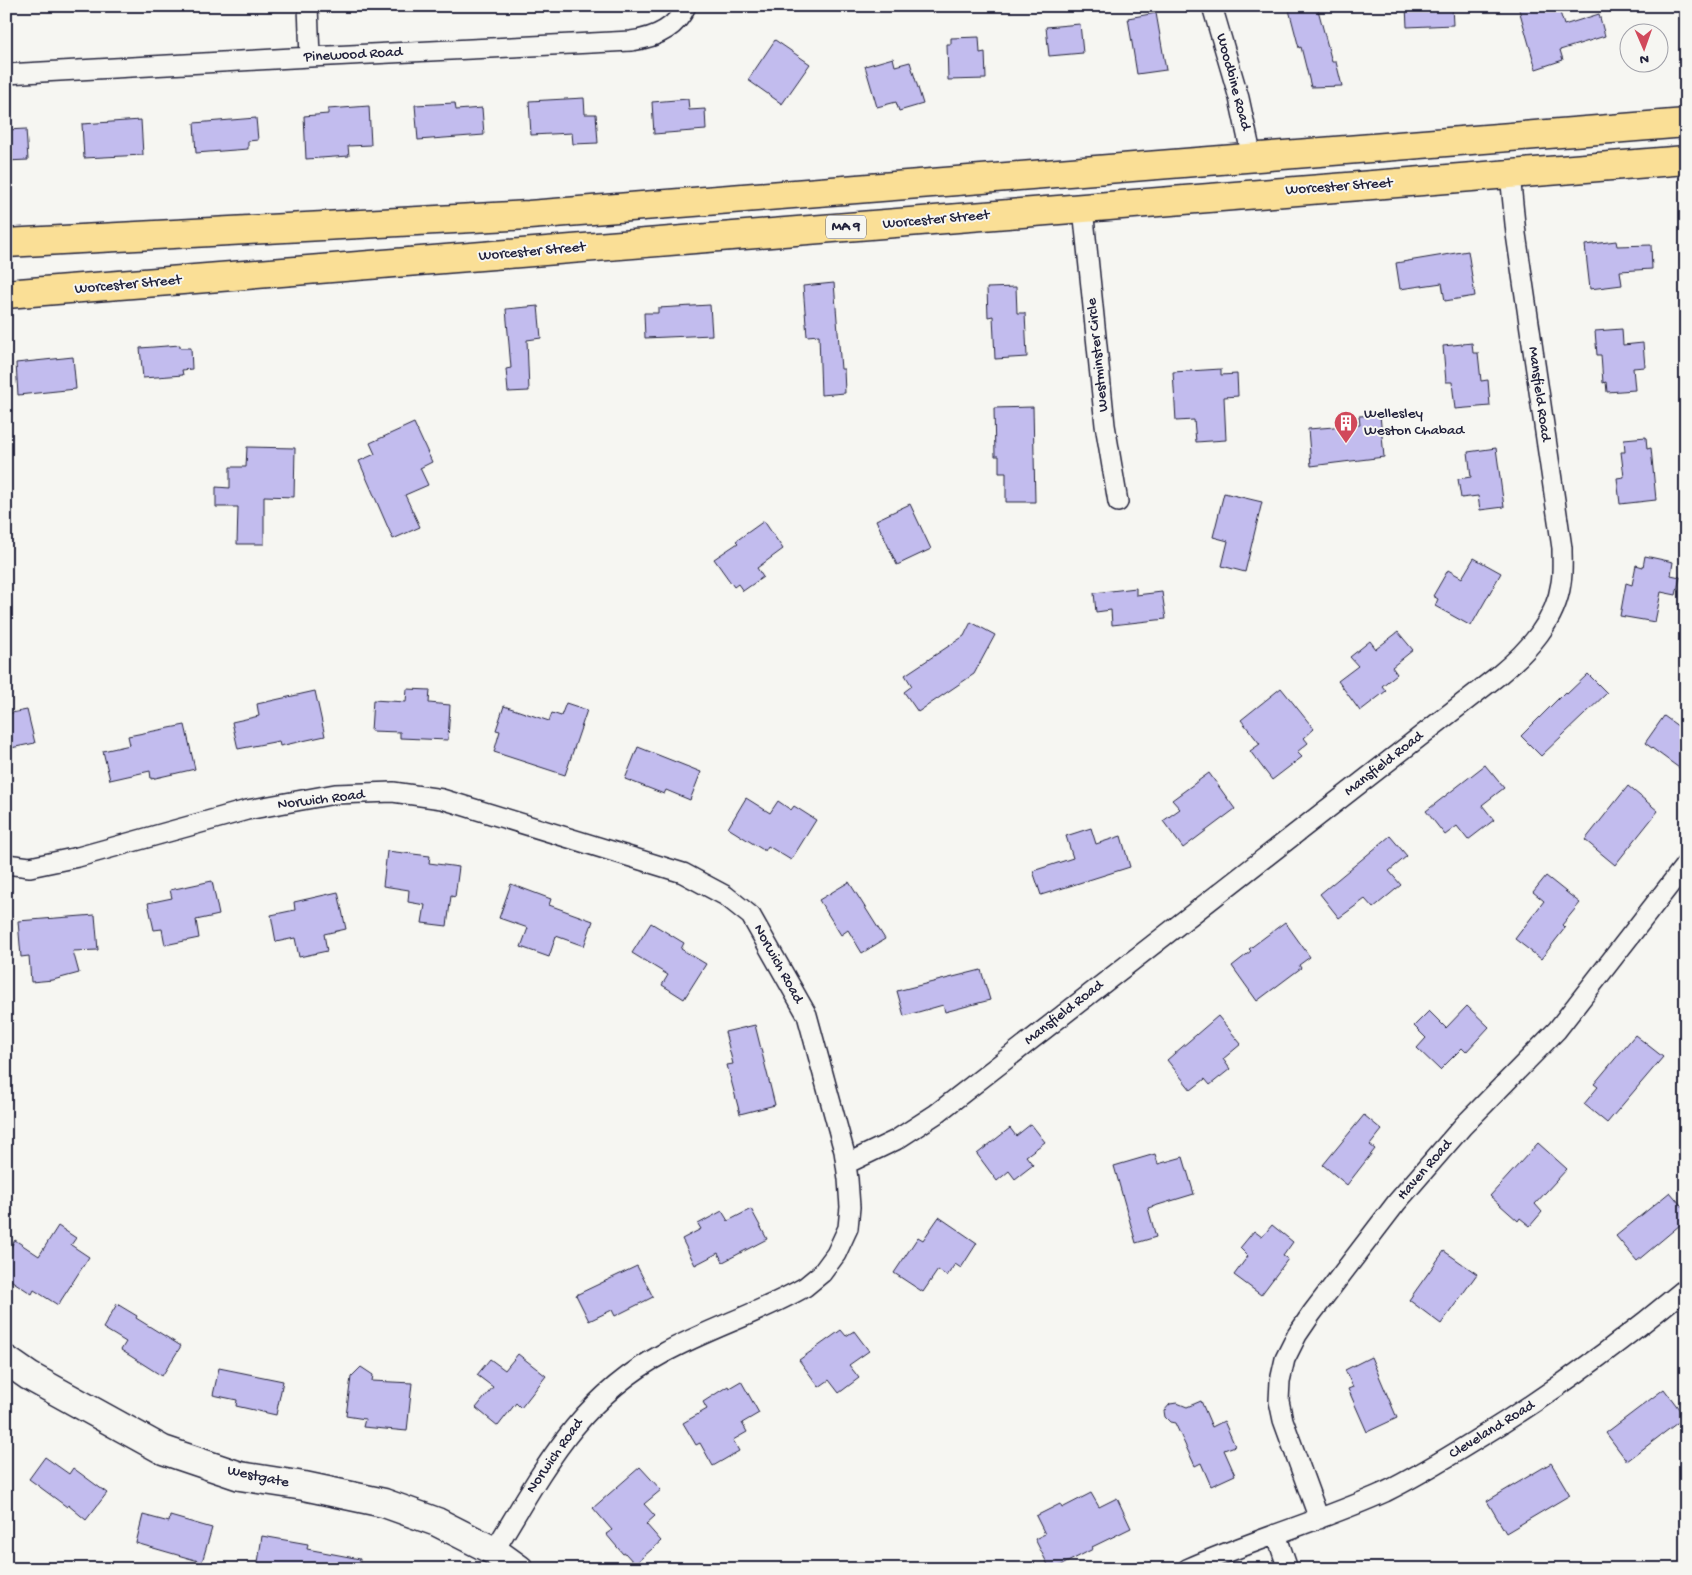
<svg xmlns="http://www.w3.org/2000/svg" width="1692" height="1575" viewBox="0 0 1692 1575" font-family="'Gochi Hand',sans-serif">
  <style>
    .building { fill: #c2bcee; stroke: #22223b }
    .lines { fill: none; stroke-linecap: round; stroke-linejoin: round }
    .street-casing { stroke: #22223b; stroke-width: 22 }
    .secondary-casing { stroke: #22223b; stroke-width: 31 }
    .highway-casing { stroke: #22223b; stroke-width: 31 }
    .street { stroke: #f6f6f2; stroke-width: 19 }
    .secondary { stroke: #f6f6f2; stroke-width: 28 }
    .highway { stroke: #fadf96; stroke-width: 28 }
    .labels { text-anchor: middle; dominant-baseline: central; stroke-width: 4; stroke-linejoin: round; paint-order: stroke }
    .shield { fill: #f6f6f2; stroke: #626272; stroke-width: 1 }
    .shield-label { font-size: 14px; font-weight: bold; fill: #22223b }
    .street-label { font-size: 15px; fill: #22223b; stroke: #f6f6f2 }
    .poi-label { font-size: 15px; fill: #22223b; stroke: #f6f6f2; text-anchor: start }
  </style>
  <rect width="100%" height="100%" fill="#f6f6f2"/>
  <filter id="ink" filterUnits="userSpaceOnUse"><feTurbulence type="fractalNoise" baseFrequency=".02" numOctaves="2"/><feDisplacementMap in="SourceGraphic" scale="10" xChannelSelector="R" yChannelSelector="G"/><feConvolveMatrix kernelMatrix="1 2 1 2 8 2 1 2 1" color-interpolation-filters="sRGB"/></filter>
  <g filter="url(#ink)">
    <!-- building -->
    <path class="building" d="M 1288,6 L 1317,6 L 1332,62 L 1336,62 L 1342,86 L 1311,87 L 1301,47 L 1299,48 Z
      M 1406,6 L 1452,6 L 1453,25 L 1407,27 Z
      M 1518,6 L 1558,6 L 1564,25 L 1599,14 L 1605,36 L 1560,50 L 1563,60 L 1536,69 Z
      M 1156,13 L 1166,70 L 1137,74 L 1128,18 Z
      M 1080,24 L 1083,53 L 1049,56 L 1046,27 Z
      M 979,37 L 980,53 L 985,52 L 986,79 L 948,80 L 947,44 L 951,44 L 951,38 Z
      M 775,40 L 810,64 L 782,104 L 748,80 Z
      M 893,58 L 895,66 L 910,62 L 923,104 L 899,111 L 896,102 L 877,107 L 865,66 Z
      M 584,98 L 585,114 L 596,114 L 598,143 L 573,144 L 572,133 L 531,135 L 529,101 Z
      M 688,99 L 689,110 L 705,109 L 706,130 L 654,134 L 652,102 Z
      M 455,103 L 456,110 L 482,108 L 484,135 L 418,140 L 415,105 Z
      M 369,106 L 371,145 L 348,146 L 349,156 L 306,159 L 304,116 L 328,114 L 328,109 Z
      M 256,118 L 258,140 L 248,141 L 248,149 L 196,153 L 194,123 Z
      M 141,120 L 143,155 L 84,158 L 82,124 Z
      M 26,129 L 28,160 L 6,161 L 6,130 Z
      M 1616,241 L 1617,246 L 1651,245 L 1652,269 L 1620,271 L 1622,285 L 1590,289 L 1585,245 Z
      M 1468,251 L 1475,296 L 1445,301 L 1442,283 L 1400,289 L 1396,263 Z
      M 834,283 L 841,369 L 844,369 L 845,393 L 821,395 L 819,335 L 807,336 L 803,286 Z
      M 1016,287 L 1017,313 L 1025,313 L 1027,357 L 995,359 L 993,316 L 988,317 L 987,288 Z
      M 710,305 L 712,335 L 645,338 L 644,313 L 658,313 L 658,308 Z
      M 538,306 L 541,338 L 527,340 L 529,391 L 508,392 L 506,369 L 511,368 L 506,309 Z
      M 1622,329 L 1623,345 L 1643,343 L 1645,367 L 1633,368 L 1635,390 L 1607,392 L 1606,382 L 1603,383 L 1601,355 L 1597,355 L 1595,331 Z
      M 1472,343 L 1473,353 L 1478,353 L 1481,381 L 1488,380 L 1490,406 L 1455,409 L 1452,382 L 1446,382 L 1443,346 Z
      M 180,345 L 180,348 L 191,348 L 192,369 L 182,370 L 183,375 L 143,378 L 140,348 Z
      M 73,357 L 76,389 L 18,395 L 16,363 Z
      M 1221,369 L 1221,375 L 1237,374 L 1238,396 L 1224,397 L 1226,440 L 1196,442 L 1194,420 L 1176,421 L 1173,372 Z
      M 1033,407 L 1035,502 L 1006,502 L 1006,473 L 999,473 L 999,456 L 995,456 L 994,408 Z
      M 1380,415 L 1384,457 L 1311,466 L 1308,429 L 1360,425 L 1359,416 Z
      M 414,423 L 432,462 L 420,468 L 428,485 L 405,495 L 420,527 L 393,539 L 359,461 L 375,454 L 370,443 Z
      M 1646,437 L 1647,449 L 1651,448 L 1656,500 L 1620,504 L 1617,478 L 1624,477 L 1621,452 L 1625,452 L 1624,439 Z
      M 247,447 L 295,448 L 294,497 L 264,496 L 264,544 L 237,544 L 238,507 L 216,507 L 216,487 L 230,488 L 230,467 L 246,467 Z
      M 1496,448 L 1504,507 L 1480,510 L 1478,496 L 1461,498 L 1458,479 L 1471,477 L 1468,452 Z
      M 1224,493 L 1262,502 L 1245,572 L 1222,566 L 1228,541 L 1213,537 Z
      M 910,504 L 931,549 L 897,565 L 876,520 Z
      M 764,521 L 783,549 L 757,568 L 763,577 L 743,591 L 738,584 L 734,587 L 714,559 L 738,543 L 736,541 Z
      M 1645,556 L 1673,562 L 1671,575 L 1680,577 L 1676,595 L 1661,592 L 1655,622 L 1620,616 L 1626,583 L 1632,585 L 1636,565 L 1643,567 Z
      M 1474,558 L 1501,573 L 1471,626 L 1435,606 L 1438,599 L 1433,596 L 1448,570 L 1462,578 Z
      M 1136,588 L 1136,595 L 1162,592 L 1166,619 L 1112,625 L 1111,610 L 1096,612 L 1094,593 Z
      M 971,622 L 995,635 L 974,674 L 918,712 L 904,692 L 912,686 L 905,675 L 964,636 Z
      M 1398,632 L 1413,650 L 1392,667 L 1397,674 L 1382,686 L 1386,691 L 1360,711 L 1338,681 L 1358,666 L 1350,657 L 1370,641 L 1376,649 Z
      M 1588,674 L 1607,693 L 1541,756 L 1521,736 L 1565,692 L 1567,694 Z
      M 1281,688 L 1314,729 L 1304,738 L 1308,743 L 1297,752 L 1302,757 L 1272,780 L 1250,751 L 1260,744 L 1241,720 Z
      M 407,689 L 430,690 L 429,703 L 450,705 L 448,740 L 400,738 L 400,732 L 371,731 L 373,700 L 406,702 Z
      M 315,691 L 325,736 L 280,746 L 279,741 L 238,749 L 232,722 L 259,716 L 257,704 Z
      M 566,703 L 587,710 L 565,775 L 494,752 L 500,731 L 496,730 L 504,706 L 549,721 L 552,713 L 561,716 Z
      M 27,710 L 35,743 L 6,749 L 6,714 Z
      M 1664,716 L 1686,732 L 1686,773 L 1645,743 Z
      M 185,725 L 195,769 L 151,779 L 150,771 L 110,780 L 103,751 L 130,745 L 128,736 Z
      M 638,747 L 701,772 L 690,800 L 666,790 L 664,794 L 625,779 Z
      M 1485,765 L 1504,788 L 1482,805 L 1494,820 L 1468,840 L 1457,826 L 1445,835 L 1426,811 Z
      M 1209,773 L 1235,809 L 1183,848 L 1163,821 L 1180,809 L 1172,800 Z
      M 1628,786 L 1658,811 L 1615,865 L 1585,840 Z
      M 746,798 L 770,813 L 778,801 L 791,810 L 794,806 L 816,820 L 791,860 L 768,846 L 765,851 L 728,828 Z
      M 1091,828 L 1096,844 L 1121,836 L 1130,867 L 1041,895 L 1033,871 L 1073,858 L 1066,836 Z
      M 1390,836 L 1407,856 L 1389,871 L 1401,885 L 1373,908 L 1365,899 L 1339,918 L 1320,894 Z
      M 387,851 L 430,856 L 429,863 L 459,867 L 455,897 L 451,896 L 447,926 L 422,923 L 425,905 L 408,902 L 409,890 L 383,886 Z
      M 1546,876 L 1580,903 L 1562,925 L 1565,928 L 1541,959 L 1515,939 L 1544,901 L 1533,892 Z
      M 212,881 L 219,915 L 196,920 L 199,938 L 165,945 L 162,929 L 154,930 L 148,903 L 172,898 L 170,890 Z
      M 849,882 L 885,939 L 862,953 L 848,930 L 841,935 L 819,900 Z
      M 511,884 L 551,899 L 549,905 L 593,921 L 584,946 L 556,936 L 549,957 L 521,947 L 528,928 L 499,918 Z
      M 338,892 L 346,929 L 324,934 L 327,951 L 299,957 L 295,938 L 276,942 L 271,915 L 295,910 L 294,902 Z
      M 95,915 L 98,950 L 73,951 L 79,973 L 53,980 L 31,982 L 29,956 L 21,957 L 18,921 Z
      M 1285,922 L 1310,957 L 1299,965 L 1301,968 L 1257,1001 L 1232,966 L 1251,951 L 1249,949 Z
      M 651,923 L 684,943 L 681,949 L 706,964 L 684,999 L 662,985 L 668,975 L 632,953 Z
      M 981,970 L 990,1000 L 945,1012 L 943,1005 L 904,1016 L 897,991 Z
      M 1467,1006 L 1489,1027 L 1466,1052 L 1462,1048 L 1440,1070 L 1417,1048 L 1426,1038 L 1414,1026 L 1429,1011 L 1446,1028 Z
      M 1218,1016 L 1241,1044 L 1223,1059 L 1230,1069 L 1210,1085 L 1205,1079 L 1191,1090 L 1167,1060 Z
      M 755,1025 L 775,1105 L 740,1114 L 727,1065 L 733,1064 L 725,1032 Z
      M 1635,1035 L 1663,1057 L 1607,1123 L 1584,1104 L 1598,1087 L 1594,1084 Z
      M 1364,1115 L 1382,1130 L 1370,1145 L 1375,1149 L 1347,1185 L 1323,1165 Z
      M 1031,1124 L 1045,1142 L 1026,1156 L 1033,1165 L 1015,1179 L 1009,1171 L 997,1181 L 977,1154 L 1010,1128 L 1016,1136 Z
      M 1538,1143 L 1567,1169 L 1535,1204 L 1542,1212 L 1530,1226 L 1520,1218 L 1518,1221 L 1490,1196 Z
      M 1155,1154 L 1158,1164 L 1183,1157 L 1194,1194 L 1148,1208 L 1156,1237 L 1136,1243 L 1114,1166 Z
      M 1670,1192 L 1686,1211 L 1686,1220 L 1637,1261 L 1616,1236 Z
      M 751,1209 L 767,1239 L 723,1262 L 718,1253 L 695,1265 L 682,1239 L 701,1229 L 698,1224 L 722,1211 L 728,1221 Z
      M 939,1217 L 977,1243 L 961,1268 L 955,1264 L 947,1276 L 938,1270 L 923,1292 L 894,1273 L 918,1237 L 923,1240 Z
      M 1272,1225 L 1293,1242 L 1283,1256 L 1288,1259 L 1261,1295 L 1234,1275 L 1248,1256 L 1240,1248 L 1254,1231 L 1262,1237 Z
      M 58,1226 L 76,1238 L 71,1245 L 89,1257 L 58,1305 L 34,1290 L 32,1294 L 6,1277 L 6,1254 L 15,1240 L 39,1256 Z
      M 1444,1251 L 1477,1274 L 1441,1324 L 1409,1300 Z
      M 637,1266 L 653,1297 L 615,1316 L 612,1310 L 589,1321 L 576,1295 Z
      M 117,1304 L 137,1316 L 136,1318 L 181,1346 L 162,1376 L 121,1350 L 126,1342 L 103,1328 Z
      M 841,1330 L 846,1336 L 854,1331 L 869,1351 L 849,1365 L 859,1378 L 839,1393 L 829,1380 L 819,1387 L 799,1360 Z
      M 518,1354 L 546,1376 L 521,1408 L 516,1403 L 498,1426 L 476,1408 L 493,1387 L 477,1375 L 490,1359 L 505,1370 Z
      M 1371,1357 L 1397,1418 L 1367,1432 L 1348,1389 L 1353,1387 L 1345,1370 Z
      M 361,1367 L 373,1375 L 372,1381 L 412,1383 L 407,1431 L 363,1427 L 365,1419 L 346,1416 L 351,1377 Z
      M 219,1368 L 283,1381 L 276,1415 L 236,1406 L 237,1400 L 213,1395 Z
      M 741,1381 L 759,1413 L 742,1423 L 747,1432 L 733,1440 L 739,1451 L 713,1466 L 700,1443 L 696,1445 L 683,1423 L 707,1409 L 703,1402 L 728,1386 L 729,1388 Z
      M 1664,1389 L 1685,1417 L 1627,1461 L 1606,1433 Z
      M 1201,1401 L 1212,1427 L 1224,1421 L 1235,1446 L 1224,1450 L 1235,1475 L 1211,1486 L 1201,1463 L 1195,1466 L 1175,1423 L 1170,1422 L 1165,1417 L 1164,1411 L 1170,1404 L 1177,1403 L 1187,1407 Z
      M 45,1457 L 69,1474 L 73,1468 L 107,1493 L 86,1520 L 68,1505 L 67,1507 L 29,1479 Z
      M 1551,1463 L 1570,1495 L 1506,1533 L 1487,1501 Z
      M 640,1467 L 661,1490 L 644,1504 L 655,1516 L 646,1524 L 661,1541 L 635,1564 L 625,1553 L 623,1554 L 606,1534 L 612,1530 L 593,1508 Z
      M 1091,1493 L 1099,1507 L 1117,1498 L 1131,1528 L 1092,1547 L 1093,1549 L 1054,1569 L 1050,1569 L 1035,1539 L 1045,1534 L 1036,1516 L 1060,1504 L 1062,1508 Z
      M 143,1515 L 169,1522 L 170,1516 L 212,1528 L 202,1562 L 136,1543 Z
      M 262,1536 L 308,1544 L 307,1549 L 360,1559 L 359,1569 L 257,1569 Z"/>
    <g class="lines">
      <defs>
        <path id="street" d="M 308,6 L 310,57
          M 1212,6 L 1239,98 L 1252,158
          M 6,74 L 310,57 L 631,41 C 654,38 676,29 686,6
          M 1083,208 L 1105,425 L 1118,502
          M 6,864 L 30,867 L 78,857 L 247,810 L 335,794 L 393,792 L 442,799 L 683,873 L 726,896 L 751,916 L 807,1015 L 844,1151 L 848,1179 L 850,1207 L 848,1228 L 836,1254 L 822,1273 L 805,1287 C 760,1313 710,1328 664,1353 C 577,1400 543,1471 494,1551
          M 846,1164 L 896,1140 L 936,1114 L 1499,675 C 1528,651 1556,621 1561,583 C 1563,571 1562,560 1562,548 L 1516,234 L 1510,174
          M 1319,1519 L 1283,1420 L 1279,1401 L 1280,1381 L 1285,1359 L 1297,1335 L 1312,1313 L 1397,1202 L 1463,1126 L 1557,1030 L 1686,864
          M 1276,1534 L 1288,1569
          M 1187,1569 C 1252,1540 1321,1521 1385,1492 C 1416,1477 1445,1459 1474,1441 C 1550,1395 1618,1345 1686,1288"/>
        <path id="secondary" d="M 6,1360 L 29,1376 L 163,1450 L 240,1476 L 304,1486 L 384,1503 L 437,1522 L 494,1551 L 519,1569"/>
        <path id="highway" d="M 6,243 L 529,215 L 1686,123
          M 6,294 L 1686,160"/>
      </defs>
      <!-- street casing -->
      <use href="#street" class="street-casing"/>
      <!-- secondary casing -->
      <use href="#secondary" class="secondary-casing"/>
      <!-- highway casing -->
      <use href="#highway" class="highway-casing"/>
      <!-- street -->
      <use href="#street" class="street"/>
      <!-- secondary -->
      <use href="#secondary" class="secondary"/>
      <!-- highway -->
      <use href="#highway" class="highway"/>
    </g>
  </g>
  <!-- icons -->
  <defs>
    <symbol id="building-pin" viewBox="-11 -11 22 30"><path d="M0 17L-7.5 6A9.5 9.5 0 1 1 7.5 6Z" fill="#d1495b" stroke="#f6f6f2"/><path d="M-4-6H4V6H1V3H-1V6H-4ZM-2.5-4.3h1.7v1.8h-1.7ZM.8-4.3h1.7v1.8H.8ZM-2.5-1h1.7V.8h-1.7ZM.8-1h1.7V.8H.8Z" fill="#fff"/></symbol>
  </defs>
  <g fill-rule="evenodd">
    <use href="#building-pin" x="1332" y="409" width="28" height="38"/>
  </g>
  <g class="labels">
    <!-- shield labels -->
    <rect class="shield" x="826" y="215.5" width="40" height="23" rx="4"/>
    <g class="shield-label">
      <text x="846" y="227">MA 9</text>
    </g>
    <!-- street labels -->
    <g class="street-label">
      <text transform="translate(353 55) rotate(-3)">Pinewood Road</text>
      <text transform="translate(1233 82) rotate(75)">Woodbine Road</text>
      <text transform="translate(1339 187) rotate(-4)">Worcester Street</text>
      <text transform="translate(936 220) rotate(-5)">Worcester Street</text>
      <text transform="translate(532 252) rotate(-5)">Worcester Street</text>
      <text transform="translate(128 285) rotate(-5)">Worcester Street</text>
      <text transform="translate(1098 355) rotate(-96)">Westminster Circle</text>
      <text transform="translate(1539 394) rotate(82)">Mansfield Road</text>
      <text transform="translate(1384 764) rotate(-38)">Mansfield Road</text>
      <text transform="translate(321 800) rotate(-7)">Norwich Road</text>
      <text transform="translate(778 964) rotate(61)">Norwich Road</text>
      <text transform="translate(1064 1013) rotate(-38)">Mansfield Road</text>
      <text transform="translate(1425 1170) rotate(-49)">Haven Road</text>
      <text transform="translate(1492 1430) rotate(-32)">Cleveland Road</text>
      <text transform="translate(555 1456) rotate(-55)">Norwich Road</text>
      <text transform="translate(258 1477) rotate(12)">Westgate</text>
    </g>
    <!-- poi labels -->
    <g class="poi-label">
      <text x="1364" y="414">Wellesley<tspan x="1364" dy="17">Weston Chabad</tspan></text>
    </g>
  </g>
  <!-- margin -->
  <rect width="1692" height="1575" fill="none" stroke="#f6f6f2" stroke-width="25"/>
  <rect x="12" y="12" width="1667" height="1550" fill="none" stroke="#22223b" stroke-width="2" filter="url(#ink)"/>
  <!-- north arrow -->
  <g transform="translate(1644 48) rotate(178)"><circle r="24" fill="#f6f6f2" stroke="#a1a1a9"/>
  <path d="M0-4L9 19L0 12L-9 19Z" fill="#d1495b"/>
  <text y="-8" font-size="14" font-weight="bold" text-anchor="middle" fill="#22223b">N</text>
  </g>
</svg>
